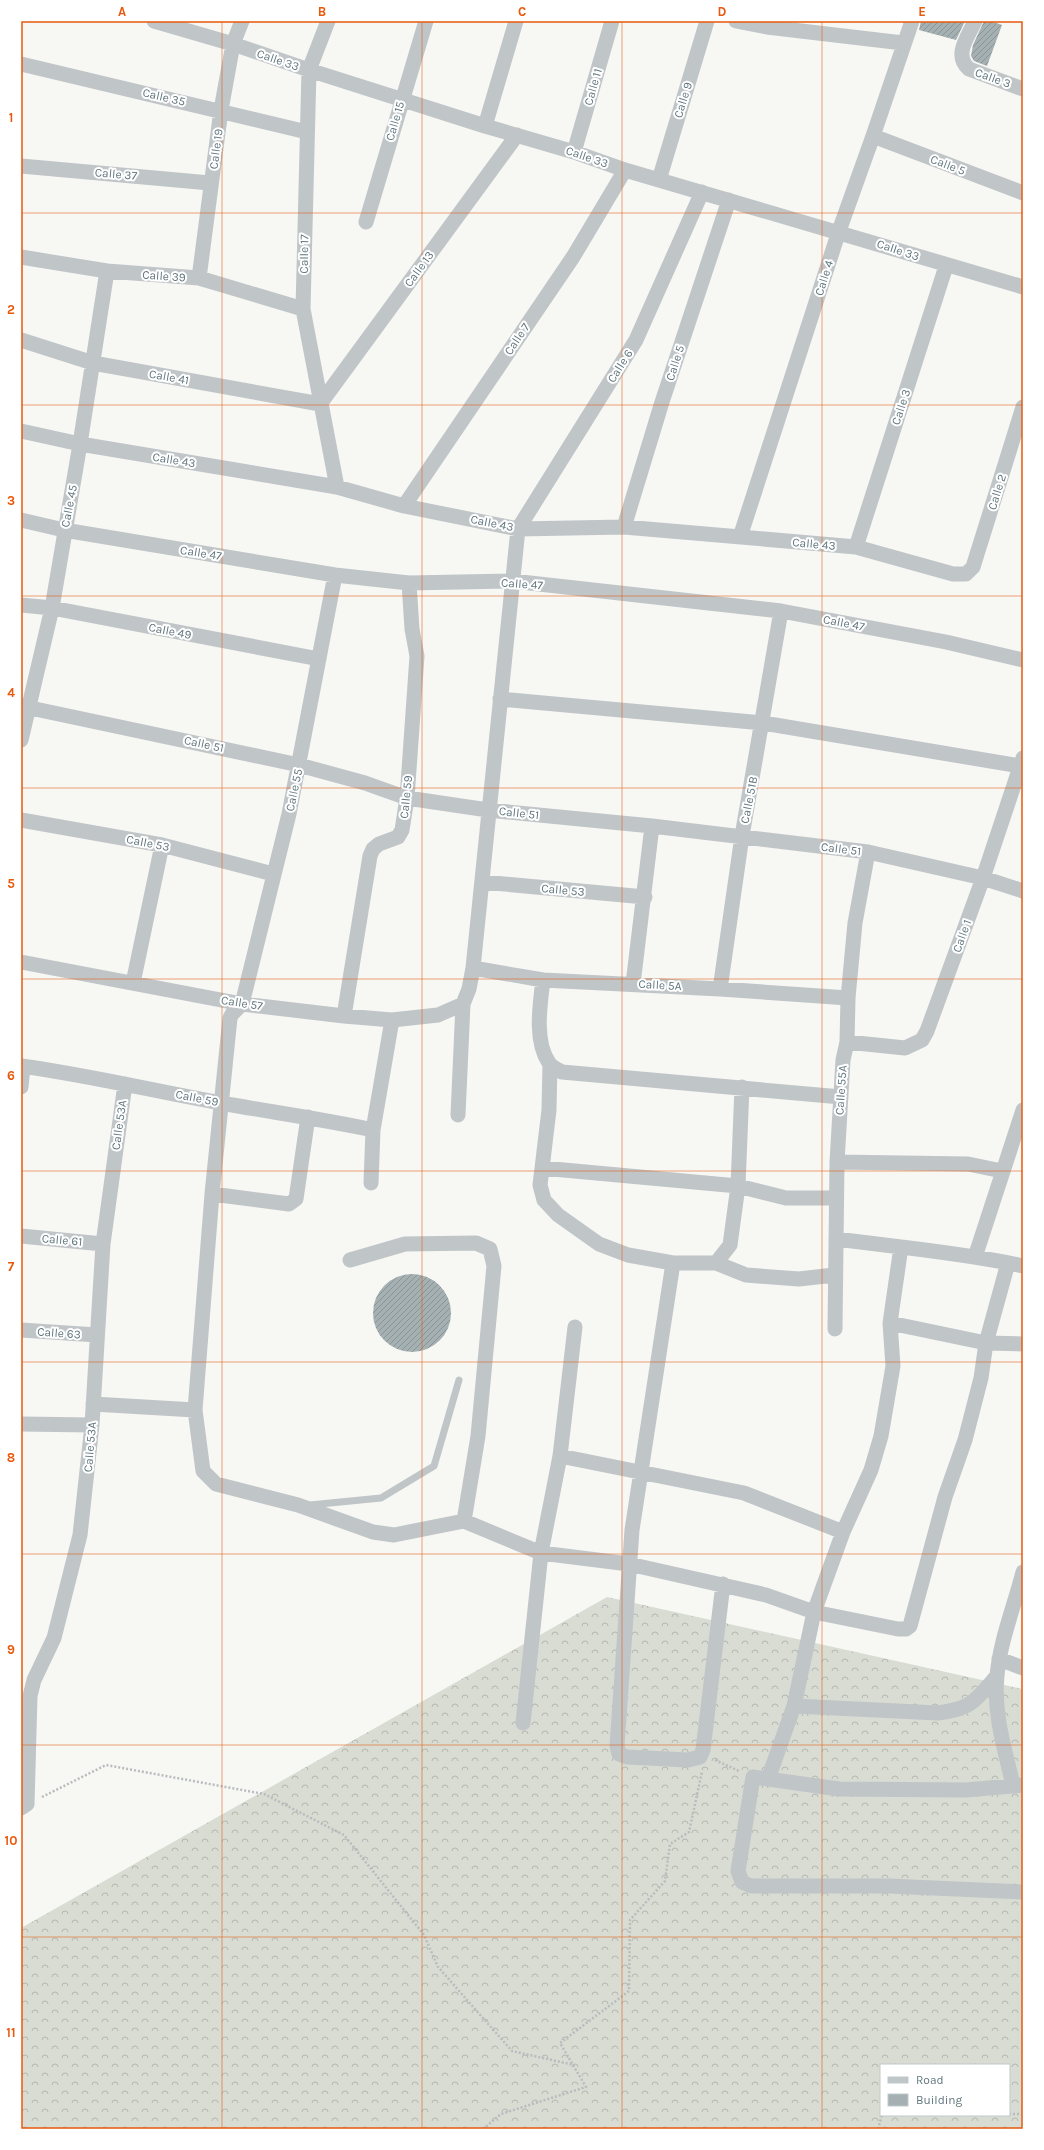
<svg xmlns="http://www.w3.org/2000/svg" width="1044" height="2150" viewBox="0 0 1044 2150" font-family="Karla,sans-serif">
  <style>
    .forest { fill: url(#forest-crowns); fill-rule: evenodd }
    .building { fill: url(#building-hatch) }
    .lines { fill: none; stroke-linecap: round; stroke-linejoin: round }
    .path { stroke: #b8bcbe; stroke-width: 2.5; stroke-dasharray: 2 2; stroke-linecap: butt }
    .lane { stroke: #c0c5c8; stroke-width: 7 }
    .street { stroke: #c0c5c8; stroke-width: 15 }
    .grid { fill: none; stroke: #e8590c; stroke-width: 1; stroke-opacity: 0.55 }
    .labels { text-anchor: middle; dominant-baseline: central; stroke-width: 4; stroke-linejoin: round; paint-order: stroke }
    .street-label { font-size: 12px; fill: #62777f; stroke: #fff }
    .neatline { fill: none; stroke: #e8590c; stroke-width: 1.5 }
    .grid-label { font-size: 13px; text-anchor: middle; font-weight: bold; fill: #e8590c }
  </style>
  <defs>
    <pattern id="forest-crowns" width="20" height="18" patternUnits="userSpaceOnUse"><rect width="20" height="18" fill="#d8dcd3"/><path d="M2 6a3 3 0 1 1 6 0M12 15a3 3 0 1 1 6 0" fill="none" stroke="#b3b7b0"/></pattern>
    <pattern id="building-hatch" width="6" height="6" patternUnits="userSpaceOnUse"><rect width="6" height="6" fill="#a5b0b3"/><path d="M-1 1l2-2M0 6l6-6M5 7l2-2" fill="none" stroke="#8a9497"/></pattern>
  </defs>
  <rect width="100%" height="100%" fill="#f7f7f4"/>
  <!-- forest -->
  <path class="forest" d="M 607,1597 L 1023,1689 L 1023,2129 L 21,2129 L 21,1928 ZM 881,2065 L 1009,2065 L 1009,2115 L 881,2115 Z"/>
  <!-- building -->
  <path class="building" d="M 921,21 L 965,21 L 956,40 L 919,30 Z
    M 984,21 L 991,21 L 1002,25 L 987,66 L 974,61 L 971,56 L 973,45 Z
    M373 1313a39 39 0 1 1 78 0a39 39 0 1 1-78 0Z"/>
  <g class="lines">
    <!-- path -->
    <path class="path" d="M 715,1760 L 739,1771
      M 42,1797 L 106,1765 L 264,1794 L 344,1835 L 424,1935 L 438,1967 L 512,2051 L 574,2065
      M 1009,2114 L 1023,2114
      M 483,2129 L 501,2114 L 586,2087 L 560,2043 L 629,1991 L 630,1920 L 665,1881 L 670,1844 L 689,1832 L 702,1772
      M 878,2129 L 882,2115"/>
    <!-- lane -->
    <path class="lane" d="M 310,1505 L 381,1498 L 434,1466 L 459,1380"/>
    <!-- street -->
    <path class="street" d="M 154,21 L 233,44 L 309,70 L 485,126 L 574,152 L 625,170 L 1023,287
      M 328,21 L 309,70 L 303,309 L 337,487
      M 736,21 L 767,27 L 903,43
      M 975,21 C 968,37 953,55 969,69 L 1023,89
      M 21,64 L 307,132
      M 485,126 L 516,21
      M 873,136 L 1023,193
      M 574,152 L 612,21
      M 21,166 L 210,183
      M 659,180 L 707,21
      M 366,222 L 426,21
      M 21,257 L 107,271 L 199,278 L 303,309
      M 199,278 L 221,110 L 233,44 L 242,21
      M 21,340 L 93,363 L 320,404 L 517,135
      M 21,431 L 80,444 L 337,487 L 404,506 L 518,529 L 624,527 L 856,547 L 953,574 L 966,574 L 973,567 L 1023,407
      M 404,506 L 573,257 L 625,170
      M 21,520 L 64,530 L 335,575 L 409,583 L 512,581 L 781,611 L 946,642 L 1023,660
      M 624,527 L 662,402 L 729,200
      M 740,537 L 839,231 L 873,136 L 912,21
      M 856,547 L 946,266
      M 335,575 L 289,814 L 242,1004 L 232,1014 L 230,1018 L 212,1194 L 195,1410 L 203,1471 L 216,1484 L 298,1505 L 373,1532 L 394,1535 L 464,1521
      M 21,605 L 52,608 L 319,659
      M 500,699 L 763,723 L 1020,766
      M 21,706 L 299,765 L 365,783 L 407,798 L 488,810 L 652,826 L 868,852 L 983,878 L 1023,891
      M 21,740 L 52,608 L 80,444 L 107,271
      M 21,820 L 162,845 L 273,874
      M 482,882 L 645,897
      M 21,962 L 242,1004 L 344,1016 L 392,1020 L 438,1015 L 463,1004
      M 473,968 L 543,980 L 720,989 L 848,998
      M 543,980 C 540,1005 534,1041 549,1063 C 552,1067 558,1070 562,1072 L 841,1097
      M 133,983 L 162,845
      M 633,984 L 652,826
      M 720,989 L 742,836 L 781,611
      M 344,1016 L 370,856 L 373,849 L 379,844 L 398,837 L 402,830 L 407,798 L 417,656 L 412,629 L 409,583
      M 847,1042 L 905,1048 L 922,1040 L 927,1031 L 983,878 L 1023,758
      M 550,1064 L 549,1110 L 540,1185 L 544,1200 L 558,1215 L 599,1244 L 628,1255 L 673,1263
      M 21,1066 C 88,1075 154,1091 221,1103 C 271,1112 322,1119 373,1130
      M 21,1087 L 23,1066
      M 458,1115 L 463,1004 L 469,989 L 473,968 L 518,529 L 636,340 L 702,192
      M 837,1162 L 968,1164 L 1002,1171
      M 542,1168 L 738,1186 L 786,1198 L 836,1198
      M 371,1183 L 373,1130 L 392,1020
      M 212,1194 L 289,1204 L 296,1199 L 308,1117
      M 21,1236 L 103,1244
      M 836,1239 L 901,1247
      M 975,1257 L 1023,1110
      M 350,1260 L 405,1244 L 476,1243 L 490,1249 L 494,1266 L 478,1436 L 464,1521 L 541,1553 L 629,1564 L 766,1595 L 814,1612 L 794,1706 L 768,1779
      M 716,1263 L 746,1275 L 799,1279 L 834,1275
      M 1008,1263 L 986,1343 L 981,1378 L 965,1440 L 945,1497 L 910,1626 L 906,1629 L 898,1629 L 814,1612 L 843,1532 L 871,1470 L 881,1436 L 893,1366 L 890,1323 L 901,1247 C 942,1252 983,1257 1023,1266
      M 890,1323 L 986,1343 L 1023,1344
      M 835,1329 L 837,1162 L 843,1060 L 847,1042 L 848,998 L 855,923 L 868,852
      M 21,1330 L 97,1335
      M 93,1404 L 195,1410
      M 21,1424 L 92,1425
      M 560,1456 L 744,1493 L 843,1532
      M 723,1584 L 703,1750 L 700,1757 L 688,1760 L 627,1757 L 619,1754 L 617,1746 L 632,1530 L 673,1263 L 716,1263 L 730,1245 L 738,1186 L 742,1087
      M 999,1659 L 1023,1668
      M 794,1706 L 938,1713 C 971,1709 975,1701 996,1677
      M 523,1723 L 541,1553 L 560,1456 L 575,1327
      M 1013,1785 C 1005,1750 993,1713 997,1676 C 1000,1641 1014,1607 1023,1572
      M 1023,1785 L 966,1790 L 839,1789 L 753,1777 L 738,1871 L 742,1882 L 751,1886 L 889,1886 L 1023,1892
      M 21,1808 L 27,1804 L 30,1696 L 34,1680 L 54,1638 L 80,1535 L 92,1425 L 103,1244 L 125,1084"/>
  </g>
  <!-- grid -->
  <path class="grid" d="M 222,21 L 222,2129M 422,21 L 422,2129M 622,21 L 622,2129M 822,21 L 822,2129M 21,213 L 1023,213M 21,405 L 1023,405M 21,596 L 1023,596M 21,788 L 1023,788M 21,979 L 1023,979M 21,1171 L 1023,1171M 21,1362 L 1023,1362M 21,1554 L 1023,1554M 21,1745 L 1023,1745M 21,1937 L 1023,1937"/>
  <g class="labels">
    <!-- street labels -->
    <g class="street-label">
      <text transform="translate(278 60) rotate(19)">Calle 33</text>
      <text transform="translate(993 78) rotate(20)">Calle 3</text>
      <text transform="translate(593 87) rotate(-74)">Calle 11</text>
      <text transform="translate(164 97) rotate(13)">Calle 35</text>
      <text transform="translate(683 100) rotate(-73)">Calle 9</text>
      <text transform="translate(395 121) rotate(-74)">Calle 15</text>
      <text transform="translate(216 149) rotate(-82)">Calle 19</text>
      <text transform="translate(587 157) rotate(19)">Calle 33</text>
      <text transform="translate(948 165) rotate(21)">Calle 5</text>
      <text transform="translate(116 174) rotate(5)">Calle 37</text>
      <text transform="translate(898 250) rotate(18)">Calle 33</text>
      <text transform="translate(304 254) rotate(-89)">Calle 17</text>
      <text transform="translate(419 269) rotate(-54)">Calle 13</text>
      <text transform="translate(164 276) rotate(4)">Calle 39</text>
      <text transform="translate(824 278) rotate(-72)">Calle 4</text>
      <text transform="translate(517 339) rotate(-56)">Calle 7</text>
      <text transform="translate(675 363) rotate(-72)">Calle 5</text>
      <text transform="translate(620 366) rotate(-58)">Calle 6</text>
      <text transform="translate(169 377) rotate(10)">Calle 41</text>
      <text transform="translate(901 407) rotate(-72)">Calle 3</text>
      <text transform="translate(174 460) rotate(9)">Calle 43</text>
      <text transform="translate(997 492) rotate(-73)">Calle 2</text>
      <text transform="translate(69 506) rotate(-79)">Calle 45</text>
      <text transform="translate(492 523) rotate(11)">Calle 43</text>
      <text transform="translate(814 544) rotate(5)">Calle 43</text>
      <text transform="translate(201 553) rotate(9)">Calle 47</text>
      <text transform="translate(522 584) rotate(4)">Calle 47</text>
      <text transform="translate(844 623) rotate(11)">Calle 47</text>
      <text transform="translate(170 631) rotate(11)">Calle 49</text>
      <text transform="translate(204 744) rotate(12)">Calle 51</text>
      <text transform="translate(294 790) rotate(-78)">Calle 55</text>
      <text transform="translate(406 797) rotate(-84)">Calle 59</text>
      <text transform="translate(749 800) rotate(-79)">Calle 51B</text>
      <text transform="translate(519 813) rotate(6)">Calle 51</text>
      <text transform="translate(148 843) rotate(11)">Calle 53</text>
      <text transform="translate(841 849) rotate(7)">Calle 51</text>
      <text transform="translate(563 890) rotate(5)">Calle 53</text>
      <text transform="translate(962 936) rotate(-70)">Calle 1</text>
      <text transform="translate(660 985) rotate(3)">Calle 5A</text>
      <text transform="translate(242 1003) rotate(9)">Calle 57</text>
      <text transform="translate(841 1090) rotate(-86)">Calle 55A</text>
      <text transform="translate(197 1098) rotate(11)">Calle 59</text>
      <text transform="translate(119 1125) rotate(-82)">Calle 53A</text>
      <text transform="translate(62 1240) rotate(5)">Calle 61</text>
      <text transform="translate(59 1333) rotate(4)">Calle 63</text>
      <text transform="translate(90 1447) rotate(-85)">Calle 53A</text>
    </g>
  </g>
  <!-- border -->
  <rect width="1044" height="2150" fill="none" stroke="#ffffff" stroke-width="44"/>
  <!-- legend -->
  <rect x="880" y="2064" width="130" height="52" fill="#ffffff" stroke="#c0c9cc"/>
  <rect x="888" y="2077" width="20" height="6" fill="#c0c5c8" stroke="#c0c9cc"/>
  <text x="916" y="2084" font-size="12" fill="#62777f">Road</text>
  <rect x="888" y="2094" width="20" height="12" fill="#a5b0b3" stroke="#c0c9cc"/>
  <text x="916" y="2104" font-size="12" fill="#62777f">Building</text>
  <rect x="22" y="22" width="1000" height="2106" class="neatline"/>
  <g class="grid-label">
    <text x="122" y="16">A</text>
    <text x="322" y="16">B</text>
    <text x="522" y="16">C</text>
    <text x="722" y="16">D</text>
    <text x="922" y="16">E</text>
    <text x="11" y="122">1</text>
    <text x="11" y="314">2</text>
    <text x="11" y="505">3</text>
    <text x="11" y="697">4</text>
    <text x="11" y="888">5</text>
    <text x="11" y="1080">6</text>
    <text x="11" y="1271">7</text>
    <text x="11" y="1462">8</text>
    <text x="11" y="1654">9</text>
    <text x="11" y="1845">10</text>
    <text x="11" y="2037">11</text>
  </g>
</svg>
